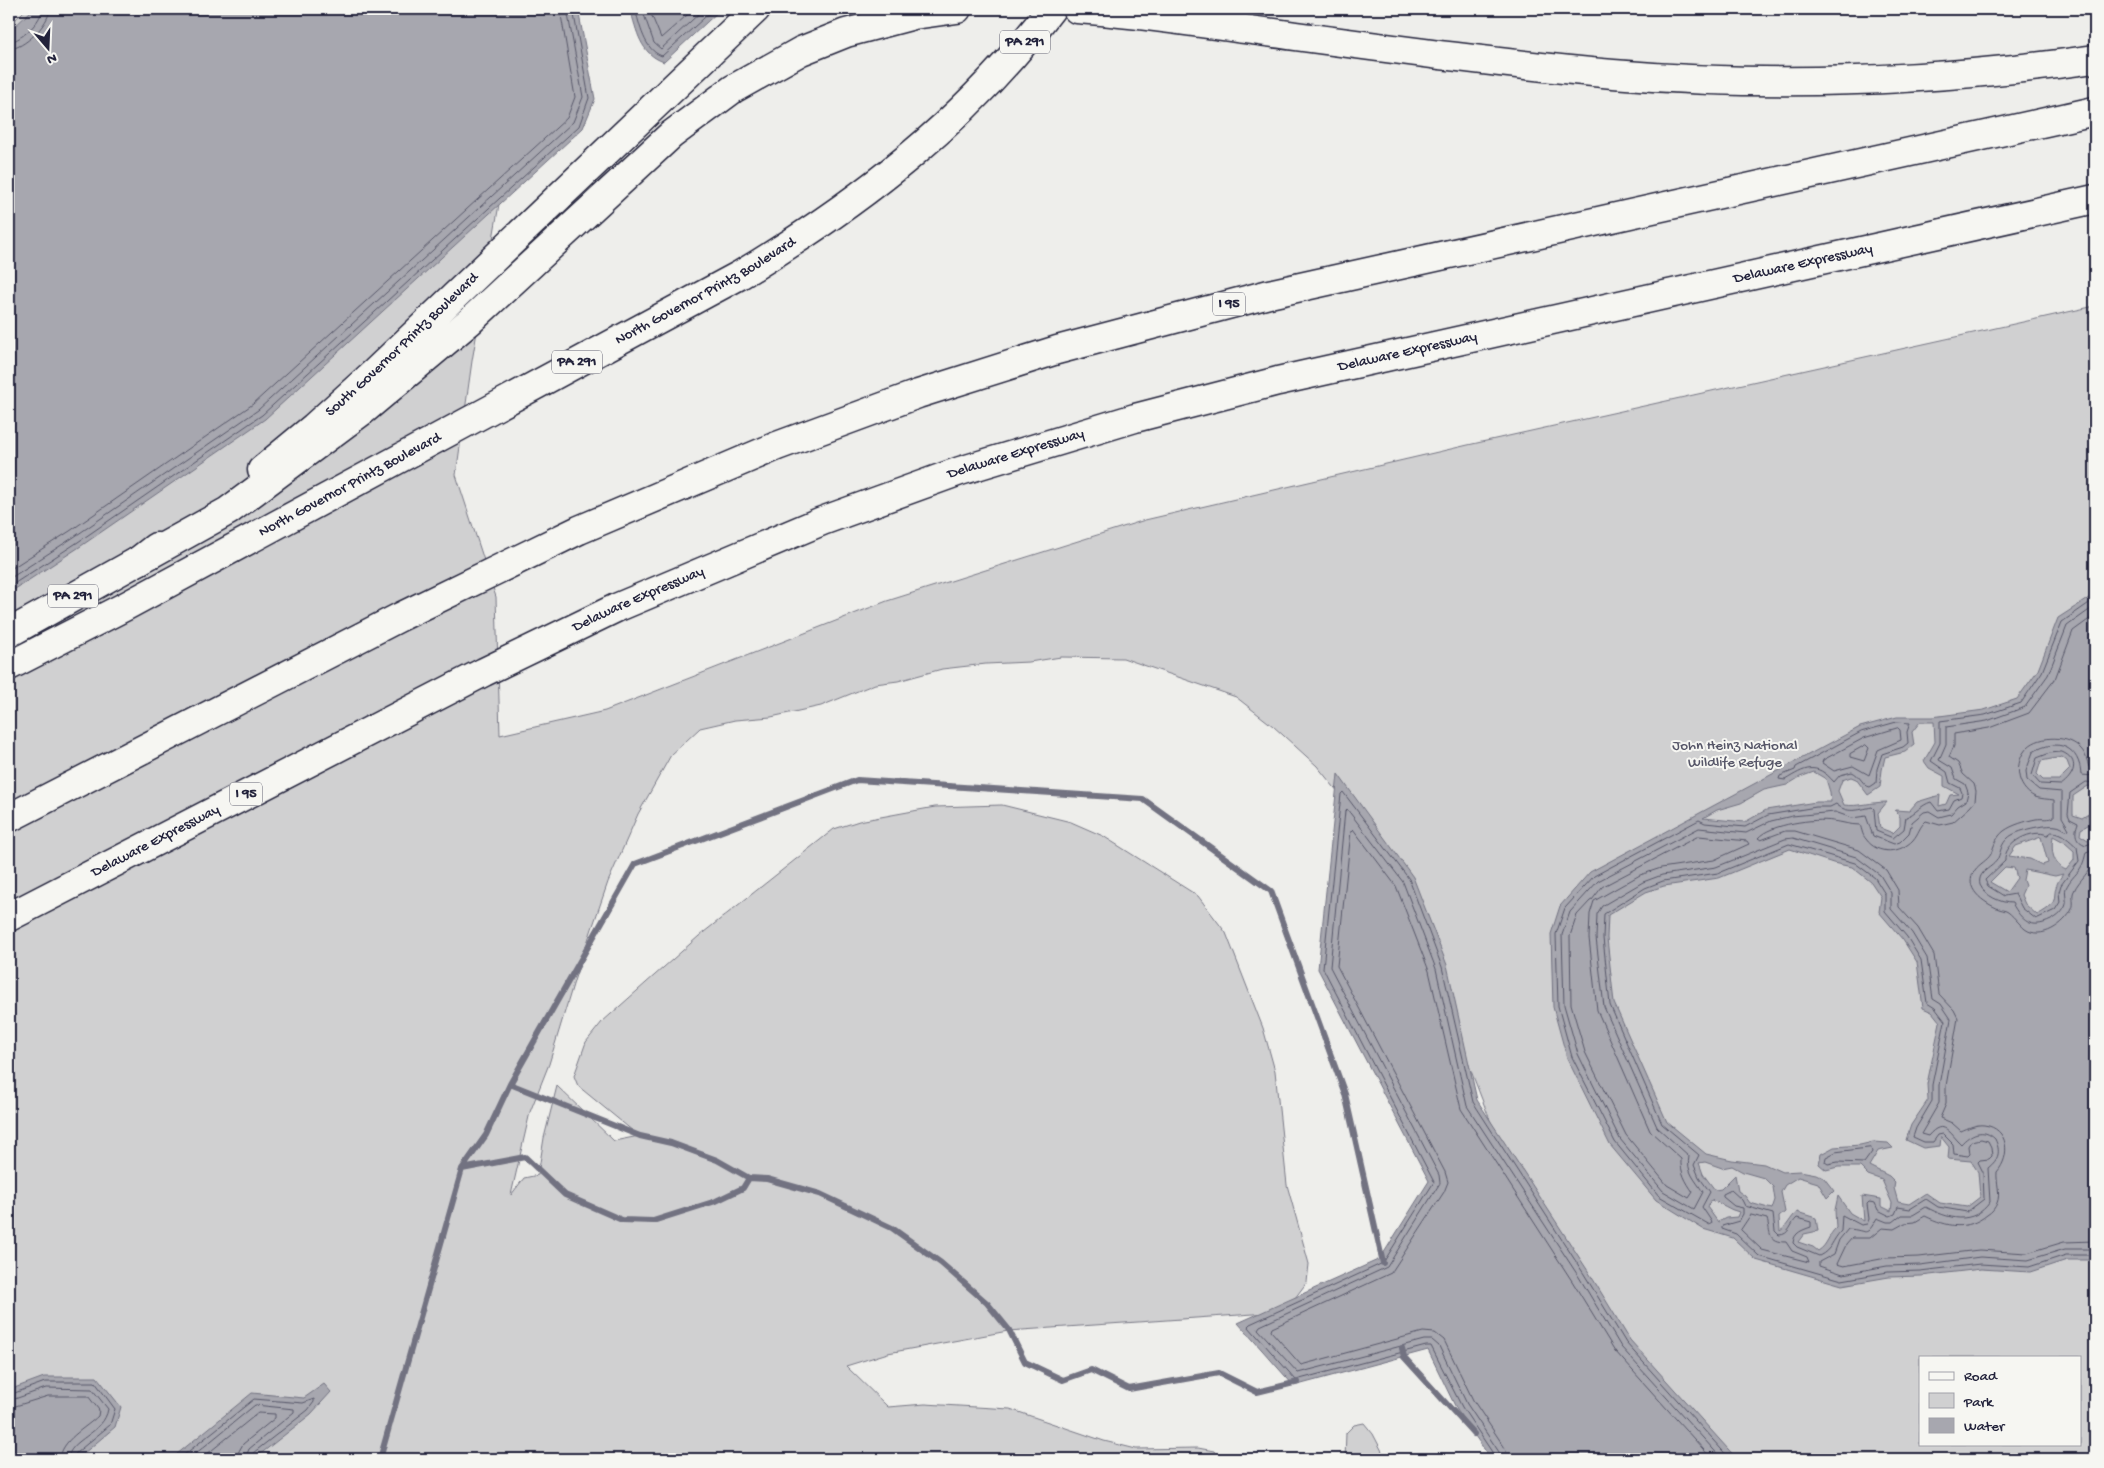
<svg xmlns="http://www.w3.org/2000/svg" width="2104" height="1468" viewBox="0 0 2104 1468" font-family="'Gochi Hand',sans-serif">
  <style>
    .green { fill: #d0d0d1; stroke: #797986; fill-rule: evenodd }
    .water { fill: #a7a7af; stroke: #727281; fill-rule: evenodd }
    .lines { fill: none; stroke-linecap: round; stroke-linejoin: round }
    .shore { stroke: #575769; stroke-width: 1 }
    .stream { stroke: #727281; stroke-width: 6 }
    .primary-casing { stroke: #22223b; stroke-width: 31 }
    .motorway-casing { stroke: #22223b; stroke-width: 31 }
    .primary { stroke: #f6f6f2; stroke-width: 28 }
    .motorway { stroke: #f6f6f2; stroke-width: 28 }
    .labels { text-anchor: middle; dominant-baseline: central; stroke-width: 4; stroke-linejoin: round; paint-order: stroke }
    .shield { fill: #f6f6f2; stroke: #626272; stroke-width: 1 }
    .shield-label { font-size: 14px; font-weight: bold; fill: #22223b }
    .street-label { font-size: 15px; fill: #22223b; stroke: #f6f6f2 }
    .park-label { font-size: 15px; fill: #565668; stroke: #f6f6f2 }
  </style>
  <rect width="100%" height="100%" fill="#eeeeeb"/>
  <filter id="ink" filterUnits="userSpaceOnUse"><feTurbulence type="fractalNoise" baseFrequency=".02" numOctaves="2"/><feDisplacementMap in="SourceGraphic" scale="10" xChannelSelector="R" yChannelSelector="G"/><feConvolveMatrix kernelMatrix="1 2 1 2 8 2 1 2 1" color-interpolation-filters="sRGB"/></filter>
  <g filter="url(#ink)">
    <!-- green -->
    <path class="green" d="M 26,9 L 515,9 L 503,181 L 472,361 L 456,475 L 496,597 L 500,735 L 605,711 L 887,601 L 1145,520 L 1468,445 L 2095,306 L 2095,1459 L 1664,1459 L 1490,1120 L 1456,1032 L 1373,835 L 1317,766 L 1273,726 L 1236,697 L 1123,658 L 1061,657 L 1029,662 L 986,664 L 942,669 L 898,681 L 875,684 L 821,706 L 771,717 L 735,720 L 700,728 L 671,755 L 638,814 L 608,882 L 575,978 L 549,1064 L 530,1112 L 511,1195 L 524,1178 L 538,1175 L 544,1138 L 557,1086 L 614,1141 L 639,1136 L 578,1086 L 574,1076 L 586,1042 L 602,1022 L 699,936 L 834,829 L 859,821 L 935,807 L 1002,805 L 1071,822 L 1103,836 L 1198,896 L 1226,933 L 1263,1028 L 1275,1071 L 1287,1185 L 1309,1264 L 1307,1282 L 1289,1306 L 1268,1313 L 1008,1331 L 888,1353 L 846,1366 L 888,1407 L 925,1404 L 1010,1409 L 1104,1441 L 1136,1449 L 1198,1448 L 1214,1451 L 1220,1459 L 9,1459 L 9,26 ZM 1920,1357 L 2080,1357 L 2080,1444 L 1920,1444 Z
      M 1364,1423 L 1373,1434 L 1386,1459 L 1345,1459 L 1346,1433 L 1354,1425 Z"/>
    <!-- water -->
    <path class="water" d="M 33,9 L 578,9 L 595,99 L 583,128 L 265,419 L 81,546 L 9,593 L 9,32 Z
      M 630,9 L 721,9 L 664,62 C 640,54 637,31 630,9 Z
      M 2095,594 L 2095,792 L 2093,787 L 2088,786 L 2073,796 L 2073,815 L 2082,818 L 2095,810 L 2095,821 L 2081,829 L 2080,835 L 2088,840 L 2095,836 L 2095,1260 L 2067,1260 L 2030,1272 L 1981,1269 L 1921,1276 L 1889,1277 L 1842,1285 L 1756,1260 L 1733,1238 L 1703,1229 L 1656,1200 L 1610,1145 L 1567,1058 L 1553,1007 L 1551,934 L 1560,906 L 1590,872 L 1860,727 L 1897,717 L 1932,717 L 1984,710 L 2017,699 L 2038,670 L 2058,618 ZM 1920,722 L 1934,722 L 1935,742 L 1924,761 L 1929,768 L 1944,776 L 1944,786 L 1959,794 L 1950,795 L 1946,804 L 1939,806 L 1940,795 L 1917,802 L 1909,811 L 1895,810 L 1900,817 L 1900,826 L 1893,833 L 1880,828 L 1878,813 L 1887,802 C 1872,802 1858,807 1844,805 L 1838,791 L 1842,780 L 1851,777 L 1856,779 L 1868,795 L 1880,787 L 1882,770 L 1885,757 L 1905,752 L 1914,745 L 1912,732 ZM 2062,757 L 2067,761 L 2070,769 L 2059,780 L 2043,780 L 2037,774 L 2041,761 ZM 1814,772 L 1826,779 L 1830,792 L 1831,802 L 1816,802 L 1766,810 L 1745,822 L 1703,818 L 1717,810 L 1741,803 L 1764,790 L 1787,785 L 1800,777 ZM 2053,836 L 2064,842 L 2074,851 L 2074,860 L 2066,870 C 2052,864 2051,850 2053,836 ZM 2041,837 L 2048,863 L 2042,865 L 2030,859 L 2009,856 L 2016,846 ZM 1790,849 L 1833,863 L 1852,867 L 1871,882 L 1881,897 L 1879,912 L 1903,940 L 1917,962 L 1923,1008 L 1932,1012 L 1940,1022 L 1927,1084 L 1928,1100 L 1911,1125 L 1906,1140 L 1923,1148 L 1940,1146 L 1941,1137 L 1949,1147 L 1948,1159 L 1971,1161 L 1978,1172 L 1980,1197 L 1967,1207 L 1940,1203 L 1926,1193 L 1909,1204 L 1898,1202 L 1894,1188 L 1895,1182 L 1889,1176 L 1869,1166 L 1878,1151 L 1893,1148 L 1888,1143 L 1873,1142 L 1860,1145 L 1834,1147 L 1821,1154 L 1819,1164 L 1826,1170 L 1838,1167 L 1860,1167 L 1868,1175 L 1882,1180 L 1892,1203 L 1891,1211 L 1881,1206 L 1881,1199 L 1862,1196 L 1864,1221 L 1850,1213 L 1838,1196 L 1835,1210 L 1836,1228 C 1828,1235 1828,1245 1818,1251 L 1813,1247 L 1798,1242 L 1804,1234 L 1818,1231 L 1816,1218 L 1797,1212 C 1790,1218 1788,1226 1780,1231 L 1779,1217 L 1785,1212 L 1781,1192 L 1785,1185 L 1798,1177 L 1818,1183 L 1827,1198 L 1834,1191 L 1824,1178 L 1816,1174 L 1800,1171 L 1782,1172 L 1764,1164 L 1732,1160 L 1706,1154 L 1667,1122 L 1614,1003 L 1607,938 L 1608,915 L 1646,892 L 1664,886 L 1719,878 ZM 2005,867 L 2014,868 L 2017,878 L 2007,892 L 1990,882 ZM 2025,870 L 2055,876 L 2063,874 C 2046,896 2066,900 2037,915 L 2025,904 L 2021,895 L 2025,886 L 2023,880 ZM 1705,1162 L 1722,1168 L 1732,1166 L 1743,1172 L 1764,1178 L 1773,1187 L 1775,1200 L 1772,1209 L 1750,1203 L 1745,1196 L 1738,1191 L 1735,1175 L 1721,1189 L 1715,1190 L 1703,1174 L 1699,1163 ZM 1711,1200 C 1722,1203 1729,1210 1739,1212 L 1737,1217 L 1726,1218 L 1718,1222 L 1707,1207 Z
      M 1338,774 L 1413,877 L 1447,965 L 1477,1100 L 1588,1271 L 1630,1340 L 1737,1459 L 1491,1459 L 1457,1410 L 1428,1350 L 1294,1386 L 1238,1323 L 1380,1259 L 1429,1181 L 1318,969 Z
      M 44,1377 L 97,1377 L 121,1407 L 115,1427 L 77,1459 L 9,1459 L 9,1390 Z
      M 324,1384 L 331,1392 L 311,1414 L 254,1459 L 171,1459 L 252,1393 L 304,1398 Z"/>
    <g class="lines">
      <!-- shore -->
      <path class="shore" d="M 635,9 C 640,25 644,50 662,56 L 714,9
        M 642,9 L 654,43 L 661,49 L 704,9
        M 649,9 L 661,38 L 694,9
        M 9,42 C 21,41 42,21 42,9
        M 9,49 C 24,49 49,24 50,9
        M 9,570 L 70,531 L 253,404 L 567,118 L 575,97 L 560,9
        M 9,579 L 74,537 L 258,410 L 573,122 L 583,97 L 567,9
        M 9,587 L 78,542 L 262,415 L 579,126 L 589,98 L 573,9
        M 2095,599 L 2062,622 L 2042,672 L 2021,703 L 1985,715 L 1940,721 L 1940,743 L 1931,761 L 1947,772 L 1950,783 L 1960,788 L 1962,793 L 1961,797 L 1954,800 L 1949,809 L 1938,811 L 1931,802 C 1921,805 1915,814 1906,817 L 1904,829 L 1893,838 L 1876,831 L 1874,809 L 1872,807 C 1858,810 1847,814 1836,804 L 1830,807 L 1816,807 L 1768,815 L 1745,827 L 1705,823 L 1699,820 L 1594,876 L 1565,908 L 1556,934 L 1558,1006 L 1572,1057 L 1615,1142 L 1659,1196 L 1710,1225 L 1712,1222 L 1702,1207 L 1710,1192 L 1699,1177 L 1694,1165 L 1699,1155 L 1662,1124 L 1610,1005 L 1603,938 L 1604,914 L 1645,888 L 1663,881 L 1718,873 L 1789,844 L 1855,863 L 1875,878 L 1885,894 L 1885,911 L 1907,937 L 1921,960 L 1927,1003 L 1935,1008 L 1945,1021 L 1932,1085 L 1932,1101 L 1916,1128 L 1913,1137 L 1924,1142 L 1933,1142 L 1938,1135 L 1943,1134 L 1953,1144 L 1954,1154 L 1968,1156 L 1970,1154 L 1969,1146 L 1972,1141 L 1981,1139 L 1988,1141 L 1991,1147 L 1992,1156 L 1989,1159 L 1980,1160 L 1978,1162 L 1983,1172 L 1984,1199 L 1967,1212 L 1938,1207 L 1926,1199 L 1910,1209 L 1898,1207 L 1895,1214 L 1890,1216 L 1878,1210 L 1875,1203 L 1869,1202 L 1867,1204 L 1869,1219 L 1867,1224 L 1861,1225 L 1842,1215 L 1841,1231 C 1832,1240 1832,1250 1819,1256 L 1797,1247 L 1793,1243 C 1794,1232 1803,1230 1811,1227 L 1811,1222 L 1797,1218 C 1790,1224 1790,1235 1779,1235 L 1775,1231 L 1773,1214 L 1745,1206 L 1742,1200 L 1731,1190 L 1723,1194 L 1723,1197 L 1734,1206 L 1743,1208 L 1743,1214 L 1739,1221 L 1722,1226 L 1722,1229 L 1736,1234 L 1759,1256 L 1842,1280 L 1888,1272 L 1920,1271 L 1980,1264 L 2029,1267 L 2066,1255 L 2095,1255
        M 2095,606 L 2067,626 L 2048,675 L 2025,707 L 1987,721 L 1946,727 L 1946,744 L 1939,760 L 1952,768 L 1956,779 L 1965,784 L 1968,792 L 1966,801 L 1958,806 L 1951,814 L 1939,817 L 1929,811 L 1924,812 L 1912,822 L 1909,833 L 1900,842 L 1894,844 L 1873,836 L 1866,816 L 1852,818 L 1835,812 L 1792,816 L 1771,821 L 1746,833 L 1699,828 L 1598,881 L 1570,912 L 1562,935 L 1564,1005 L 1578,1054 L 1620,1139 L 1663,1191 L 1694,1209 L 1703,1192 C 1695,1179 1686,1172 1689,1156 L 1657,1127 L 1604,1007 L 1596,938 L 1597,914 L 1602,906 L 1643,882 L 1662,875 L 1716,867 L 1785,839 L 1793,838 L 1856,857 L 1880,875 L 1891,893 L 1891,909 L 1912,933 L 1927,958 L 1933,999 L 1941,1004 L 1951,1019 L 1939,1085 L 1939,1103 L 1921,1134 L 1928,1136 C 1944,1117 1950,1134 1961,1144 C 1970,1134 1983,1127 1995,1139 C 2001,1152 1999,1159 1988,1168 L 1990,1202 C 1973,1226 1948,1219 1926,1207 L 1913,1215 L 1902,1215 L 1893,1222 L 1887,1222 L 1877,1218 C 1865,1239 1868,1230 1848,1229 L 1839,1240 L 1834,1254 L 1819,1262 L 1819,1266 L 1843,1274 L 1887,1266 L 1920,1265 L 1980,1257 L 2028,1260 L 2065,1249 L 2095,1249
        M 2095,615 L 2073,631 L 2055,679 L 2029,713 L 1989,728 L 1954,734 L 1954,746 L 1949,757 L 1958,763 L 1963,774 L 1974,784 L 1976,791 L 1975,801 L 1970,807 L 1953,822 L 1940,825 L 1926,821 C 1919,827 1919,833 1913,840 C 1901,853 1878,856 1866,839 C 1862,835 1862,829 1860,825 C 1850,825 1842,822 1833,821 C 1815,818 1770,824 1758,838 L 1761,840 L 1785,831 L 1795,831 L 1859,850 L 1886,870 L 1898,890 L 1899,907 L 1918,928 L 1934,955 L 1939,994 L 1954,1010 L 1958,1018 L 1946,1086 L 1946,1104 L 1940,1118 L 1952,1123 L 1961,1131 C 1968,1128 1976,1124 1984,1125 C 2009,1128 2011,1156 1997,1172 C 1996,1182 2001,1194 1997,1203 C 1995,1208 1992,1212 1987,1215 C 1967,1231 1948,1227 1925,1216 L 1915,1222 L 1905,1223 L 1894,1229 L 1882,1228 L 1870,1238 L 1852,1238 L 1846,1245 L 1837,1264 L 1844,1266 L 1886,1258 L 1919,1257 L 1979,1250 L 2027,1253 L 2064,1242 L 2095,1241
        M 1897,722 L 1910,723 L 1907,732 L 1908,743 L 1903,747 L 1882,754 L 1877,769 L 1876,783 L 1870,787 C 1863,786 1860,775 1852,772 L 1840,775 L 1834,782 C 1816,761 1805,768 1785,780 L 1779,779 L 1780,776 L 1795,770 L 1796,767 L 1861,732 Z
        M 1898,728 L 1900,730 L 1901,740 L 1878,750 L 1869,775 L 1853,766 L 1834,771 L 1822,763 L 1823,760 L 1864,738 Z
        M 1866,745 L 1869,748 L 1864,761 L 1850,757 L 1850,754 Z
        M 2062,752 C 2081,760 2074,776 2061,785 L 2040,784 L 2032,775 L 2037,758 L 2050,753 Z
        M 2095,769 L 2089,767 C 2087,761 2086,754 2081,749 C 2070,735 2040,735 2028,747 C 2013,762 2016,788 2035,797 C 2041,799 2048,799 2054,800 L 2054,817 C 2048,820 2043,818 2036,819 C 2026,821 2012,825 2004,831 C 1996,837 1994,846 1991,854 C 1988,860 1979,864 1975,870 C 1962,888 1984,903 1999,909 C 2001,910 2004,910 2006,911 C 2011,913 2020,925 2025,929 C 2041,941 2065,924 2072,909 C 2075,903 2071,896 2074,891 C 2079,879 2091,873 2093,859 L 2095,857
        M 2095,776 L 2081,775 C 2080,747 2058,737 2033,752 L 2026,771 L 2027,780 L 2039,790 L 2062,792 L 2062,817 L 2069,829 L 2066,830 C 2063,829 2060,826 2056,826 C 2046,824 2016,830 2008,838 C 2001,844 2001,851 1998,858 C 1993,869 1977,870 1980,885 C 1985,896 2001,903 2012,903 C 2022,921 2031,930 2051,920 C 2057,917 2061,914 2065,907 C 2068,901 2064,894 2066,888 C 2074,872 2082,874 2086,852 L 2095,849
        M 2095,783 L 2086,782 L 2070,793 L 2068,814 L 2070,819 L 2078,823 C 2074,833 2075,841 2086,845 L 2095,842
        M 2052,832 C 2062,832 2070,841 2077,847 L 2079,861 L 2061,885 L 2059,892 L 2060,902 L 2055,910 L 2036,919 L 2022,908 L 2015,894 L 2004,896 L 1988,886 L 1985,880 L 2005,861 C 2003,842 2034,828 2047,835 Z
        M 1699,836 L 1747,841 L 1749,844 L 1714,860 L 1661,868 L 1640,875 L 1594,901 L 1590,914 L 1589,938 L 1597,1010 L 1650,1131 L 1681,1159 C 1680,1172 1686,1182 1693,1192 L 1689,1198 L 1667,1185 L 1626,1135 L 1585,1052 L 1571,1004 L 1570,936 L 1577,915 L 1590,901 L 1592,900 L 1602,887 Z
        M 1871,1148 L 1872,1152 L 1864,1163 L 1838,1162 L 1828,1164 L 1825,1162 L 1826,1157 L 1836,1152 Z
        M 1751,1215 L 1767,1219 C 1771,1233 1767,1242 1786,1242 L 1792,1251 L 1807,1257 L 1809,1262 L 1762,1250 L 1741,1230 Z
        M 9,1395 L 45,1382 L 95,1382 L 115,1409 L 110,1425 L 76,1453 L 74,1459
        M 9,1401 L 46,1388 L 92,1389 L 108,1409 C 104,1434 69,1439 68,1459
        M 9,1408 L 48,1396 L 88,1396 L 99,1410 L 98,1416 C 86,1428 61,1440 60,1459
        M 179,1459 L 254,1399 L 303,1403 L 314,1399 L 314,1402 L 308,1410 L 253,1453 L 251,1459
        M 189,1459 L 255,1405 L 294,1409 L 294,1412 L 249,1449 L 245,1459
        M 201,1459 L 258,1413 L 275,1414 L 275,1418 L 243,1444 L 239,1451 L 237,1459
        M 1494,1459 L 1494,1455 L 1462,1407 L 1431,1346 L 1426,1346 L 1296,1380 L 1248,1326 L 1250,1324 L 1383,1263 L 1434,1182 L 1323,968 L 1341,794 L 1343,792 L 1409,879 L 1442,967 L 1473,1102 L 1584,1274 L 1626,1343 L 1730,1459
        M 1501,1459 L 1499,1452 L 1467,1404 L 1439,1346 L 1432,1340 L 1424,1340 L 1298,1373 L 1258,1329 L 1260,1326 L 1387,1267 L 1440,1183 L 1439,1175 L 1330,967 L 1345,811 L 1347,809 L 1403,882 L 1436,969 L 1467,1106 L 1579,1277 L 1621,1347 L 1722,1459
        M 1508,1459 L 1505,1448 L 1473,1400 L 1444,1340 L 1435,1333 L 1423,1332 L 1301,1365 L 1271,1331 L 1272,1328 L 1391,1273 L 1444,1192 L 1448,1182 L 1445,1172 L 1337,966 L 1351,831 L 1353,829 L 1396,886 L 1429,971 L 1461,1109 L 1572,1281 L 1615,1351 L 1712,1459"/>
      <!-- stream -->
      <path class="stream" d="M 510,1084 L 640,1136 L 671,1143 L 717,1160 L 749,1178 L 767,1179 L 820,1194 L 892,1228 L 941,1263 L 987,1303 L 1009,1330 L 1025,1362 L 1063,1380 L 1091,1370 L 1129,1389 L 1219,1373 L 1257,1392 L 1298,1382
        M 462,1169 L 525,1157 L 565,1195 L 622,1220 L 653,1221 L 716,1201 L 743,1188 L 749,1178
        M 1402,1348 L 1404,1357 L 1474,1434
        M 380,1459 L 462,1169 L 486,1135 L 510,1084 L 635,864 L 857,780 L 1143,799 L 1271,891 L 1345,1094 L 1383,1263"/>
      <defs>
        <g id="primary">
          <path id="s1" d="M 262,470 L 314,427 L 375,372 L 756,9"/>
          <path d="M 9,633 L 138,561 L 156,547"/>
          <path id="s2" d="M 9,666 L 126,606 L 740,275 C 861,202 965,122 1051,9"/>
        </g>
        <g id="motorway">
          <path d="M 1077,9 C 1135,13 1193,22 1251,30 C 1371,46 1492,63 1613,74 C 1777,88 1933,82 2095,59"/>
          <path d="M 138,561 L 228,511 L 365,409 L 470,321 L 671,135 L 733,89 L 801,51 L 846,33 L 914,15 L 957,9"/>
          <path d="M 9,818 L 400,617 L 579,530 L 777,446 L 918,394 L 1057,350 L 1269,294 L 2095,111"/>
          <path id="s3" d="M 9,917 L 484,672 L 616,608 L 822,521 L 960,471 L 1135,418 L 1278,381 L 2095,199"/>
        </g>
      </defs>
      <!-- primary casing -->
      <use href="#primary" class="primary-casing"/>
      <!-- motorway casing -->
      <use href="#motorway" class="motorway-casing"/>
      <!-- primary -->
      <use href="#primary" class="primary"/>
      <!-- motorway -->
      <use href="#motorway" class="motorway"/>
    </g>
  </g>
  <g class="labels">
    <!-- shield labels -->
    <g class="shield">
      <rect x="1000" y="30.5" width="50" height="23" rx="4"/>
      <rect x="1213" y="292.5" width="32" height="23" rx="4"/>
      <rect x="552" y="350.5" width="50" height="23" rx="4"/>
      <rect x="48" y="584.5" width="50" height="23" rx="4"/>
      <rect x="230" y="782.5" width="32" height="23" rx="4"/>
    </g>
    <g class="shield-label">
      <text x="1025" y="42">PA 291</text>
      <text x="1229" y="304">I 95</text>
      <text x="577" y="362">PA 291</text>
      <text x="73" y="596">PA 291</text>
      <text x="246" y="794">I 95</text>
    </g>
    <!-- street labels -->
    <g class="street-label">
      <text stroke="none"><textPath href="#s3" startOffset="1920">Delaware Expressway</textPath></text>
      <text stroke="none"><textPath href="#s2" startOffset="791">North Governor Printz Boulevard</textPath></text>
      <text stroke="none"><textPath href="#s1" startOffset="188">South Governor Printz Boulevard</textPath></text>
      <text stroke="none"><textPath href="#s3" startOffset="1515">Delaware Expressway</textPath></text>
      <text stroke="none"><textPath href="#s3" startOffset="1110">Delaware Expressway</textPath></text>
      <text stroke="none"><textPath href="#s2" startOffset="386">North Governor Printz Boulevard</textPath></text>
      <text stroke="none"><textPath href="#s3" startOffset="705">Delaware Expressway</textPath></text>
      <text stroke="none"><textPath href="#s3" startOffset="165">Delaware Expressway</textPath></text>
    </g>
    <!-- park labels -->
    <g class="park-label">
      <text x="1735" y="746">John Heinz National<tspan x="1735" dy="17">Wildlife Refuge</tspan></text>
    </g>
  </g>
  <!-- margin -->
  <rect width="2104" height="1468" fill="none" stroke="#f6f6f2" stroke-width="30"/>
  <rect x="15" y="15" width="2074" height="1438" fill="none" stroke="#22223b" stroke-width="2" filter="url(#ink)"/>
  <!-- legend -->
  <rect x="1919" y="1356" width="162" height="90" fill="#f6f6f2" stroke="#a1a1a9"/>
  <rect x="1929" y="1372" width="25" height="8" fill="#f6f6f2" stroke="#a1a1a9"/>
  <text x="1964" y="1380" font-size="15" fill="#22223b">Road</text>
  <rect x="1929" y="1393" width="25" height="15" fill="#d0d0d1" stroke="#a1a1a9"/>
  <text x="1964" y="1406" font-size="15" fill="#22223b">Park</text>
  <rect x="1929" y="1418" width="25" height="15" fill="#a7a7af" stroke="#a1a1a9"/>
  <text x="1964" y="1430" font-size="15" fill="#22223b">Water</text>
  <!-- north arrow -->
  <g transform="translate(48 48) rotate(161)" stroke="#f6f6f2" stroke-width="4" paint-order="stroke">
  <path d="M0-4L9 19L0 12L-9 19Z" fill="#22223b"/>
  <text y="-8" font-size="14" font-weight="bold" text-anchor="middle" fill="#22223b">N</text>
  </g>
</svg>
